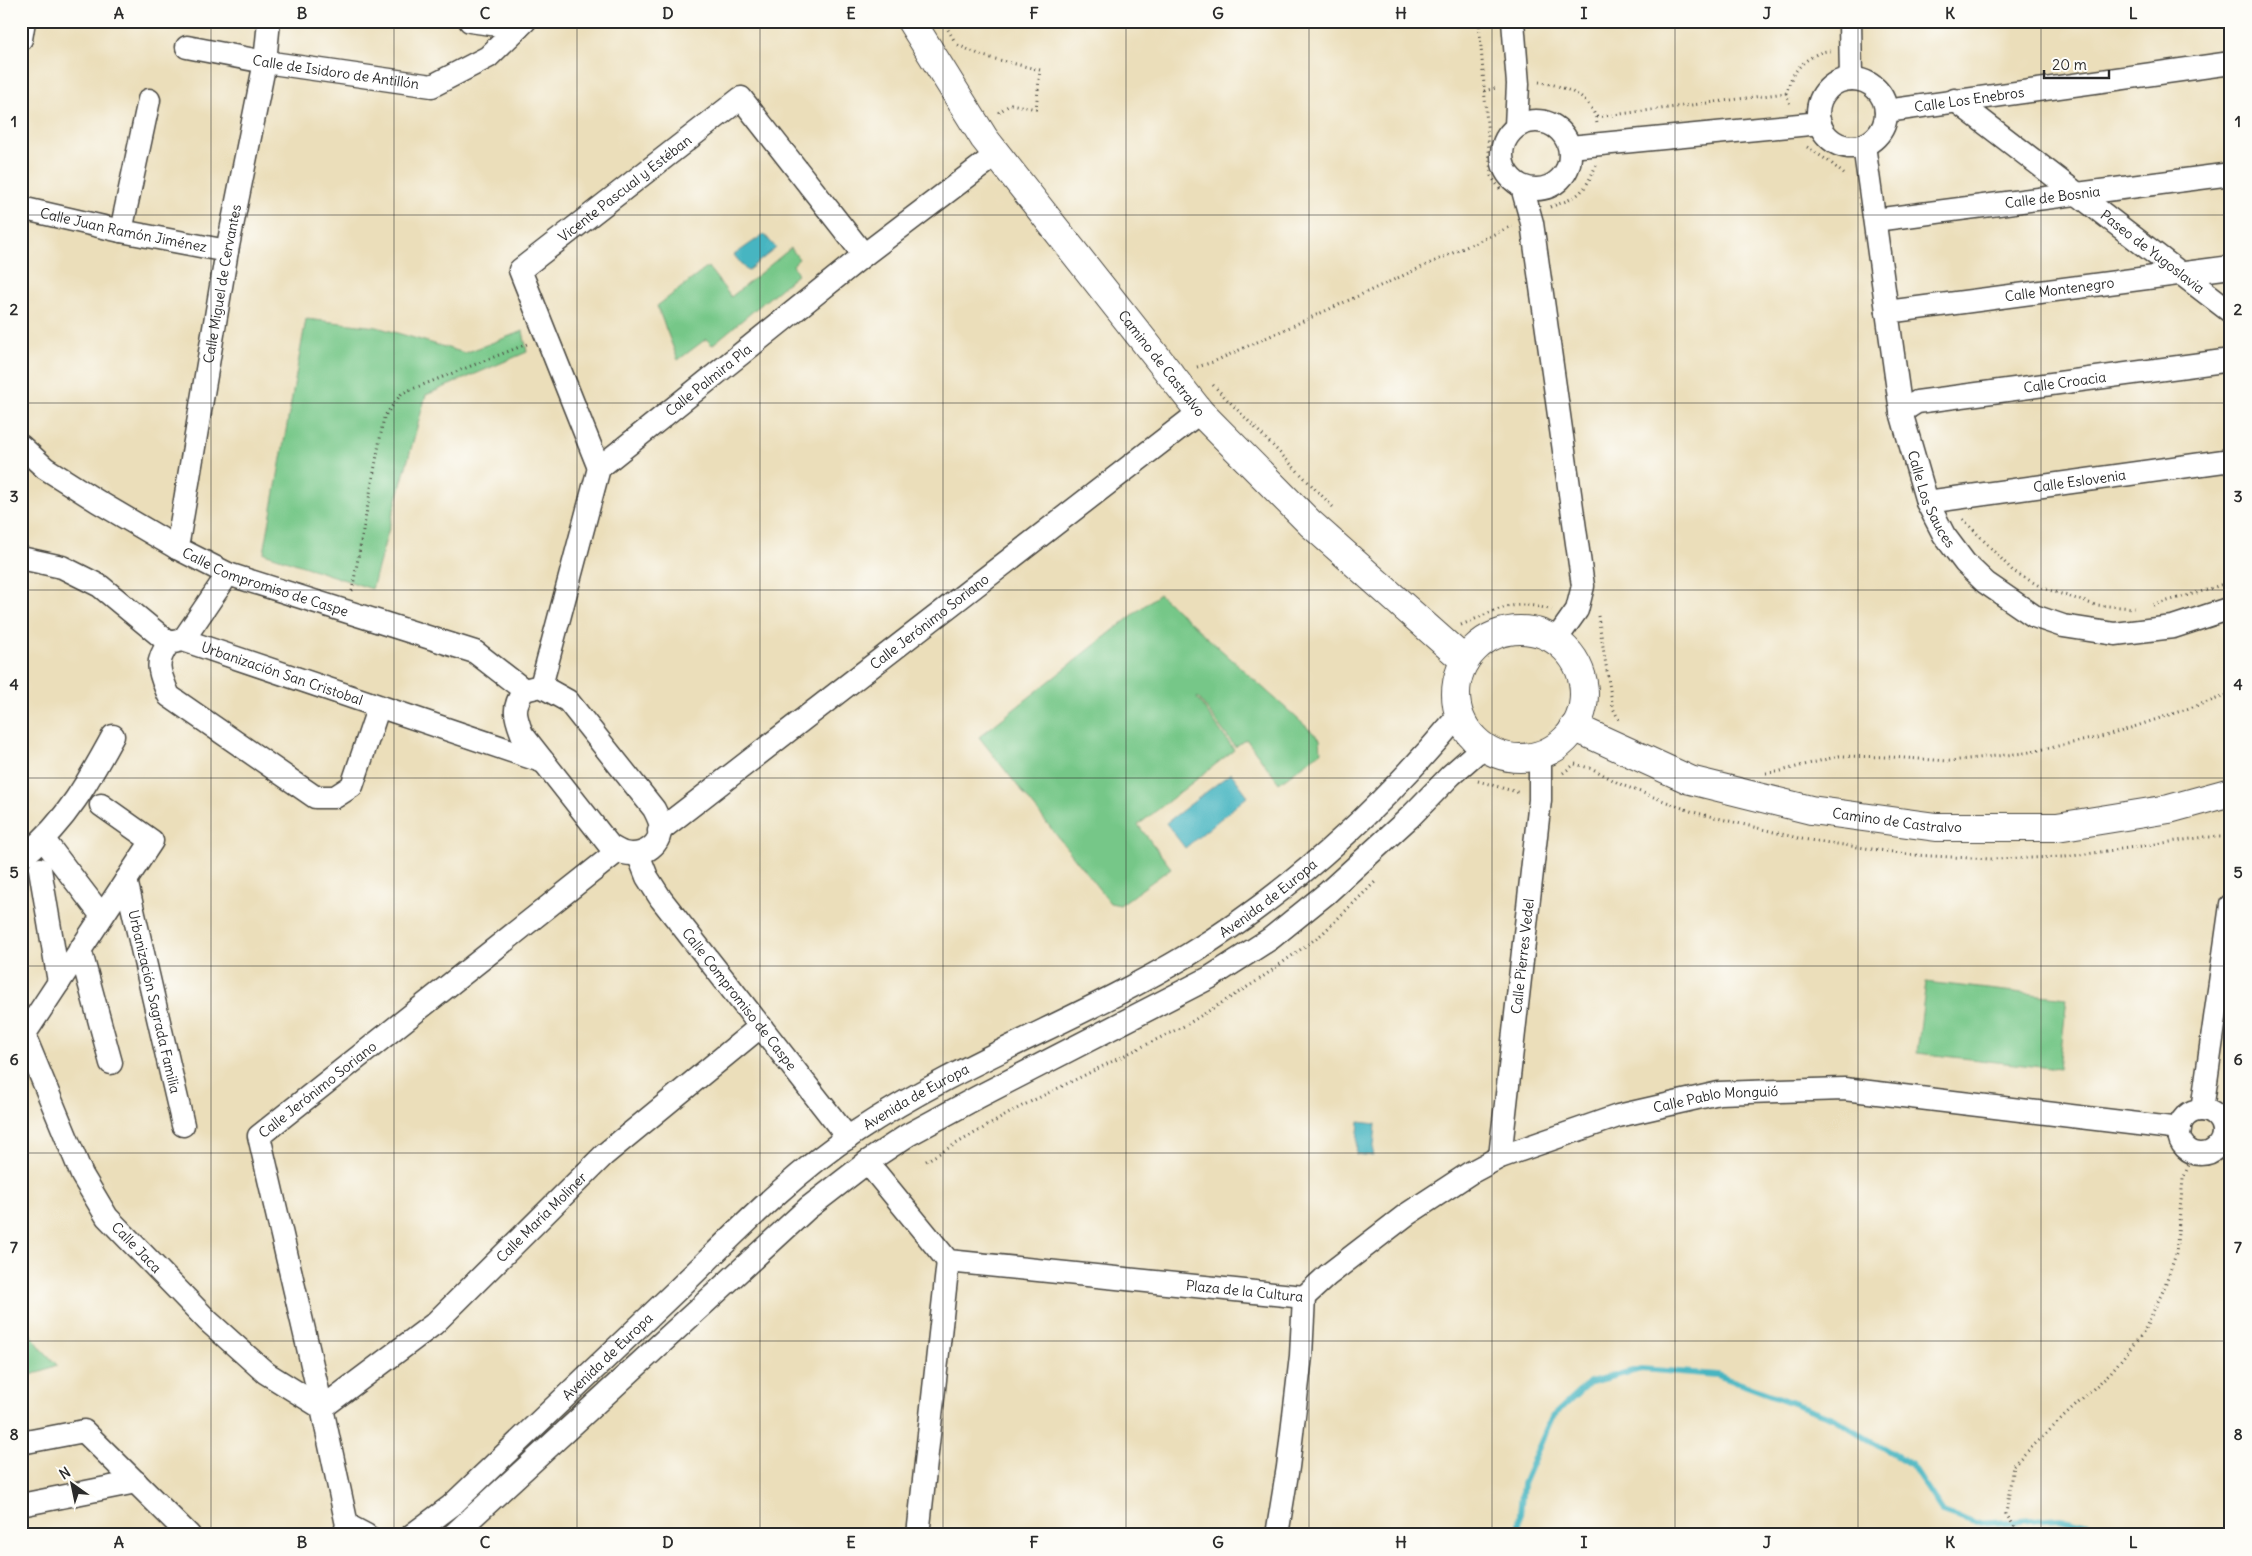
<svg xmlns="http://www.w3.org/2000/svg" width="2252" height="1556" viewBox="0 0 2252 1556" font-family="Delius,sans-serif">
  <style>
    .green { fill: #76c788; stroke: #50795a }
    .water { fill: #47b5c1; stroke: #397076 }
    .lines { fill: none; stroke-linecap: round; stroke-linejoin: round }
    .stream { stroke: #47b5c1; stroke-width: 6 }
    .street-casing { stroke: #484640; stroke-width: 25 }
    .secondary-casing { stroke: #484640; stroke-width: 30 }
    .path { stroke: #484640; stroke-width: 3; stroke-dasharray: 1 4; stroke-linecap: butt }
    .street { stroke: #fff; stroke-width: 22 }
    .secondary { stroke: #fff; stroke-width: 28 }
    .grid { fill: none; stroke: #2b2b2b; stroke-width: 1; stroke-opacity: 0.55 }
    .labels { text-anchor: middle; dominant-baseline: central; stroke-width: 4; stroke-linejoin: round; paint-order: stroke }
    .street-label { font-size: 14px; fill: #2b2b2b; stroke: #fdfcf7 }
    .neatline { fill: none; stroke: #2b2b2b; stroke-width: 2 }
    .grid-label { font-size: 16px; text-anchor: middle; font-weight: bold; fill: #2b2b2b }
  </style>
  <rect width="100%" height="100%" fill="#fdfcf7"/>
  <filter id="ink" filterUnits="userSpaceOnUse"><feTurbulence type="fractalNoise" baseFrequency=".02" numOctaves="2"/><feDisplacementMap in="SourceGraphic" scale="10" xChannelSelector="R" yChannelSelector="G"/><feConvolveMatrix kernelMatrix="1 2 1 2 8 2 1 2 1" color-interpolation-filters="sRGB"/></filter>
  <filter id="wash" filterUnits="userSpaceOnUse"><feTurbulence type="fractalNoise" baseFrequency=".0096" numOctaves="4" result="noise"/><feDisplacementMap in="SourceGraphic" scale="20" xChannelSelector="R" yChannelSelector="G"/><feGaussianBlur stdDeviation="1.12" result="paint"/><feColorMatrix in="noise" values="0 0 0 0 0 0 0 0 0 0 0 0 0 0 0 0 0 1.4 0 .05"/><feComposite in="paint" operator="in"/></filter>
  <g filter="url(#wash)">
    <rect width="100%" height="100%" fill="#ebdeba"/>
    <!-- green -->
    <path class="green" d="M 791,248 L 799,259 L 793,265 L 798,274 L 712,345 L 706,339 L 678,360 L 657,306 L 708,267 L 731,297 Z
      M 306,319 L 377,327 L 465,353 L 523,331 L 527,352 L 426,395 L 372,589 L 264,553 Z
      M 1159,594 L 1320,739 L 1321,752 L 1279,783 L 1246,739 L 1235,747 L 1198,697 L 1197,698 L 1234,750 L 1138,825 L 1171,868 L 1120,905 L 1110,903 L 979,737 Z
      M 1926,982 L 2067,998 L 2059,1069 L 1917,1053 Z
      M 21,1321 L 41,1348 L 57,1365 L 21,1379 Z"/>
    <!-- water -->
    <path class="water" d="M 764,234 L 776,248 L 747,271 L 734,255 Z
      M 1231,773 L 1248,796 L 1185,848 L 1166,823 Z
      M 1359,1122 L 1376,1124 L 1373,1156 L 1356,1154 Z"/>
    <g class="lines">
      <!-- stream -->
      <path class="stream" d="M 1518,1535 L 1523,1484 L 1552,1417 L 1590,1382 L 1641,1369 L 1717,1375 L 1833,1418 L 1912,1465 L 1943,1512 L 1977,1524 L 2061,1518 L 2129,1535"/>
    </g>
  </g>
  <g filter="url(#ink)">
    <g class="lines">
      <defs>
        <g id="street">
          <path d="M 470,21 L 518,28"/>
          <path d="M 1513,21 L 1518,84 L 1516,126"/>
          <path d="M 1850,21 L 1851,79"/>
          <path d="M 21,39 L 24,21"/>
          <path id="s1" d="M 187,47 L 265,62 L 432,86 L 488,57 L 525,21"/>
          <circle cx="1852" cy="113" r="34"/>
          <path id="s2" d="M 1955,100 L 2231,312"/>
          <path id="s3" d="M 1886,111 L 2231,63"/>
          <circle cx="1536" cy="155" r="34"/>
          <path id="s4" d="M 1864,145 L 1901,412 L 1927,502 L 1944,535 L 1965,563 L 1986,583 L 2034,616 L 2063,626 L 2115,634 L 2173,627 L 2231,608"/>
          <path d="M 1570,147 L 1820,123"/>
          <path d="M 1522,187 L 1532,223 L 1583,586 L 1577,610 L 1555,641"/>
          <path id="s5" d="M 21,208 L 121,231 L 227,251"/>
          <path id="s6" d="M 1875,220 L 2231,174"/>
          <path d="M 121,231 L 149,100"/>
          <path id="s7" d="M 1887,312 L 2231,267"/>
          <path id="s8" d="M 1901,412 L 1917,402 L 2231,360"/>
          <path id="s9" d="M 21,446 L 45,468 L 97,501 L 177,548 L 228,574 L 475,652 L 524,690"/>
          <path id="s10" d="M 599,468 L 520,270 L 741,98 L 864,255"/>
          <path id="s11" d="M 1927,502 L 2231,460"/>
          <path id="s12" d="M 177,548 L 227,251 L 265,62 L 269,21"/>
          <path d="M 21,558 L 62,567 L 100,586 L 169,643"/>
          <path d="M 183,640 L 228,574"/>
          <path id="s13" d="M 541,686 L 599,468 L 864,255 L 997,154"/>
          <path d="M 541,686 L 568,701 L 654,809 C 656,813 659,819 660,823 C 664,844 643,858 624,853 C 620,852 615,849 610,846 L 522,734 C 515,715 512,708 524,690 Z"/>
          <path id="s14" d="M 379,706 L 352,786 L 335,797 L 315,797 L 169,696 C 160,673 153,664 169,643 L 183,640 L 544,762"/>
          <path id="s15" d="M 659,831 L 1200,412"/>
          <path d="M 44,840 L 102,916"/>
          <path d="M 27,853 C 66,822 89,780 113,736"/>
          <path id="s16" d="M 638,854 L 647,877 L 661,899 L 848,1138"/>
          <path d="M 40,869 L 59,982"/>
          <path id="s17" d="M 126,880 L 183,1125"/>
          <path d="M 80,949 L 111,1063"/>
          <path id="s18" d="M 21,1034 L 24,1035 L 82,1175 L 107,1217 L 208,1321 L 266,1373 L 322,1408 L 434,1324 L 604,1155 L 761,1026"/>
          <path d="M 24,1035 L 152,841 L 101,805"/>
          <path d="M 2202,1110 L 2231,905"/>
          <circle cx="2201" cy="1132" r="22"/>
          <path id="s19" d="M 1500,1157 L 1540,800 L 1540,755"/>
          <path id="s20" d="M 867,1162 L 948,1261 L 1304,1297"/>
          <path id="s21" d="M 1304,1297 L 1328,1275 L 1406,1215 L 1470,1173 L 1500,1157 L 1618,1116 L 1719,1093 L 1844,1089 L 2180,1129"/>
          <path d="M 21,1443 L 84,1431 L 189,1535"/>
          <path d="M 21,1505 L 136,1482"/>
          <path d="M 347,1525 L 366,1535"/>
          <path id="s22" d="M 344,1535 L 347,1525 L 322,1408 L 259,1136 L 618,851"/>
          <path id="s23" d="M 412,1535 L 451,1506 C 526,1434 601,1363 676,1291 C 734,1235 789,1176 856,1132 C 961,1062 1081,1019 1188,955 C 1291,892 1382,807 1459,715"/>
          <path d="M 453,1535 L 808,1208 L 870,1160 L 908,1135 L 978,1097 L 1209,978 L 1270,939 L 1327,893 L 1409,818 L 1451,775 L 1483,747"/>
          <path d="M 918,1535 L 948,1261"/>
          <path d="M 1277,1535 L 1288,1467 L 1301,1356 L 1304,1297"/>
        </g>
        <g id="secondary">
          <path id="s24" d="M 911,21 L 984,138 L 1200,412 L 1310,523 L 1465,661"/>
          <circle cx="1520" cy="694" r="64"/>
          <path id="s25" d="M 1574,727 L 1690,780 L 1811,810 L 1936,827 L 2057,827 L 2169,809 L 2231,792"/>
        </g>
      </defs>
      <!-- street casing -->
      <use href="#street" class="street-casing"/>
      <!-- secondary casing -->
      <use href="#secondary" class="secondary-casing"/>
      <!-- path -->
      <path class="path" d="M 943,21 L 954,40
        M 1479,21 L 1491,176 L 1500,189
        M 958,45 L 983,56 L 1040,70 L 1036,109 L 1011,104 L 999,112 L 999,115
        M 1539,82 C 1563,85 1594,97 1597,124
        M 1484,91 L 1496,88
        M 1786,93 L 1790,105
        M 1597,117 L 1786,93 C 1789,86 1791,76 1796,71 C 1802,62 1819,50 1830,51
        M 1807,147 L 1830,162 L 1846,176
        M 1550,207 C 1579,197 1584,194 1596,165
        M 1197,367 L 1213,362 L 1512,226
        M 1213,385 L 1335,509
        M 1963,519 L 2013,571 L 2043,588 L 2095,605 L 2134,608
        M 352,591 L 384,417 L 402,393 L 527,344
        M 2153,605 L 2207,590 L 2231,581
        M 1598,616 L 1613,708 L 1619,720
        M 1461,625 C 1498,610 1511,598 1552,610
        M 1563,773 L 1575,764 L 1593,769 L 1622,785 L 1693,812 L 1802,839 L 1914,855 L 1990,859 L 2065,857 L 2205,837 L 2231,837
        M 1766,773 L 1777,772 L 1839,756 L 1890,757 L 1949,761 L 2025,753 L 2110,735 L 2231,694
        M 1478,781 L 1520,793
        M 926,1161 L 1022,1106 L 1186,1025 L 1257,981 L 1322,934 L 1375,882
        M 2020,1535 L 2006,1514 L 2013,1465 L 2111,1372 L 2143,1333 L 2163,1291 L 2176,1254 L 2183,1179 L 2194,1153"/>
      <!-- street -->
      <use href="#street" class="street"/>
      <!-- secondary -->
      <use href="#secondary" class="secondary"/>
    </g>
  </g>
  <!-- grid -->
  <path class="grid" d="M 211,21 L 211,1535M 394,21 L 394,1535M 577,21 L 577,1535M 760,21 L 760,1535M 943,21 L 943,1535M 1126,21 L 1126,1535M 1309,21 L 1309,1535M 1492,21 L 1492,1535M 1675,21 L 1675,1535M 1858,21 L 1858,1535M 2041,21 L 2041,1535M 21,215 L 2231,215M 21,403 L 2231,403M 21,590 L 2231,590M 21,778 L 2231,778M 21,966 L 2231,966M 21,1153 L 2231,1153M 21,1341 L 2231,1341"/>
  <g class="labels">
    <!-- street labels -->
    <g class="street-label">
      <text stroke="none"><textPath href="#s1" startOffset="151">Calle de Isidoro de Antillón</textPath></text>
      <text stroke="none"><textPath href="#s3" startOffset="84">Calle Los Enebros</textPath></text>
      <text stroke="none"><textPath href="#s10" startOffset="346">Vicente Pascual y Estéban</textPath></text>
      <text stroke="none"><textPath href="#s6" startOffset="179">Calle de Bosnia</textPath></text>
      <text stroke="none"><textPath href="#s5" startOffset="105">Calle Juan Ramón Jiménez</textPath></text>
      <text stroke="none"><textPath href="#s2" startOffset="249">Paseo de Yugoslavia</textPath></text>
      <text stroke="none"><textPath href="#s12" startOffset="268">Calle Miguel de Cervantes</textPath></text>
      <text stroke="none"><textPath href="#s7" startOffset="174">Calle Montenegro</textPath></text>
      <text stroke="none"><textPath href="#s24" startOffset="425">Camino de Castralvo</textPath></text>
      <text stroke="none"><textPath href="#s13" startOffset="366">Calle Palmira Pla</textPath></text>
      <text stroke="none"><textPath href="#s8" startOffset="168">Calle Croacia</textPath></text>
      <text stroke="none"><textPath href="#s11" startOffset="154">Calle Eslovenia</textPath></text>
      <text stroke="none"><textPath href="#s4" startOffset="362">Calle Los Sauces</textPath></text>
      <text stroke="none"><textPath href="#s9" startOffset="282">Calle Compromiso de Caspe</textPath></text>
      <text stroke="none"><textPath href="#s15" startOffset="342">Calle Jerónimo Soriano</textPath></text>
      <text stroke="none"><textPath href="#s14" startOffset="478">Urbanización San Cristobal</textPath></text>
      <text stroke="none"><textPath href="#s25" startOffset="339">Camino de Castralvo</textPath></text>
      <text stroke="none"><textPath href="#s23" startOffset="1075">Avenida de Europa</textPath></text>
      <text stroke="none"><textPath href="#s19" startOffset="202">Calle Pierres Vedel</textPath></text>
      <text stroke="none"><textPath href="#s16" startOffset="178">Calle Compromiso de Caspe</textPath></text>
      <text stroke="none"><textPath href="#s17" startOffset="125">Urbanización Sagrada Familia</textPath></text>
      <text stroke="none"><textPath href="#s22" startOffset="484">Calle Jerónimo Soriano</textPath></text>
      <text stroke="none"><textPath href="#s23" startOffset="670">Avenida de Europa</textPath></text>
      <text stroke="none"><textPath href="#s21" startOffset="466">Calle Pablo Monguió</textPath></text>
      <text stroke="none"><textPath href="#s18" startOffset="784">Calle María Moliner</textPath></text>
      <text stroke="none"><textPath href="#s18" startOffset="246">Calle Jaca</textPath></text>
      <text stroke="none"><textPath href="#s20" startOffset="426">Plaza de la Cultura</textPath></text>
      <text stroke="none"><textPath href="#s23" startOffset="265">Avenida de Europa</textPath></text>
    </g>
  </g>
  <!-- margin -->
  <rect width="2252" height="1556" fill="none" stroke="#fdfcf7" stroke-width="55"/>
  <!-- north arrow -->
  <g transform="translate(72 1484) rotate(327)" stroke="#fdfcf7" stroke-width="4" paint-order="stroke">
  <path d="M0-4L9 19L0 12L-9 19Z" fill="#2b2b2b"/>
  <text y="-8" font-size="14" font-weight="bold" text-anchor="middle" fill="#2b2b2b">N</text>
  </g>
  <!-- scale -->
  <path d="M2044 70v8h65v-8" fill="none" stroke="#2b2b2b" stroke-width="2.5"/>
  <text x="2052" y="70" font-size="15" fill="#2b2b2b" stroke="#fdfcf7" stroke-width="4" paint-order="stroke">20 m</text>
  <rect x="28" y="28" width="2196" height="1500" class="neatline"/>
  <g class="grid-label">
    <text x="119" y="19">A</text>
    <text x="302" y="19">B</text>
    <text x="485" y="19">C</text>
    <text x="668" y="19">D</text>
    <text x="851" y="19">E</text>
    <text x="1034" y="19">F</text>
    <text x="1218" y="19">G</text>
    <text x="1401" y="19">H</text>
    <text x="1584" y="19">I</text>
    <text x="1767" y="19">J</text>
    <text x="1950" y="19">K</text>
    <text x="2133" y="19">L</text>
    <text x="14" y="127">1</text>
    <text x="2238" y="127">1</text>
    <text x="14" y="315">2</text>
    <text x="2238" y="315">2</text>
    <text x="14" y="502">3</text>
    <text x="2238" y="502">3</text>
    <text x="14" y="690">4</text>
    <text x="2238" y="690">4</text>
    <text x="14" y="878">5</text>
    <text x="2238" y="878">5</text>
    <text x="14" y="1065">6</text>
    <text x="2238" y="1065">6</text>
    <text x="14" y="1253">7</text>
    <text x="2238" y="1253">7</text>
    <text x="14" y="1440">8</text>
    <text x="2238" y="1440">8</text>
    <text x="119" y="1548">A</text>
    <text x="302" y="1548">B</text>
    <text x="485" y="1548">C</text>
    <text x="668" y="1548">D</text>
    <text x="851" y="1548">E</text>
    <text x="1034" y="1548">F</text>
    <text x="1218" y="1548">G</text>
    <text x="1401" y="1548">H</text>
    <text x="1584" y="1548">I</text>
    <text x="1767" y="1548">J</text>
    <text x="1950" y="1548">K</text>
    <text x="2133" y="1548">L</text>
  </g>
</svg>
